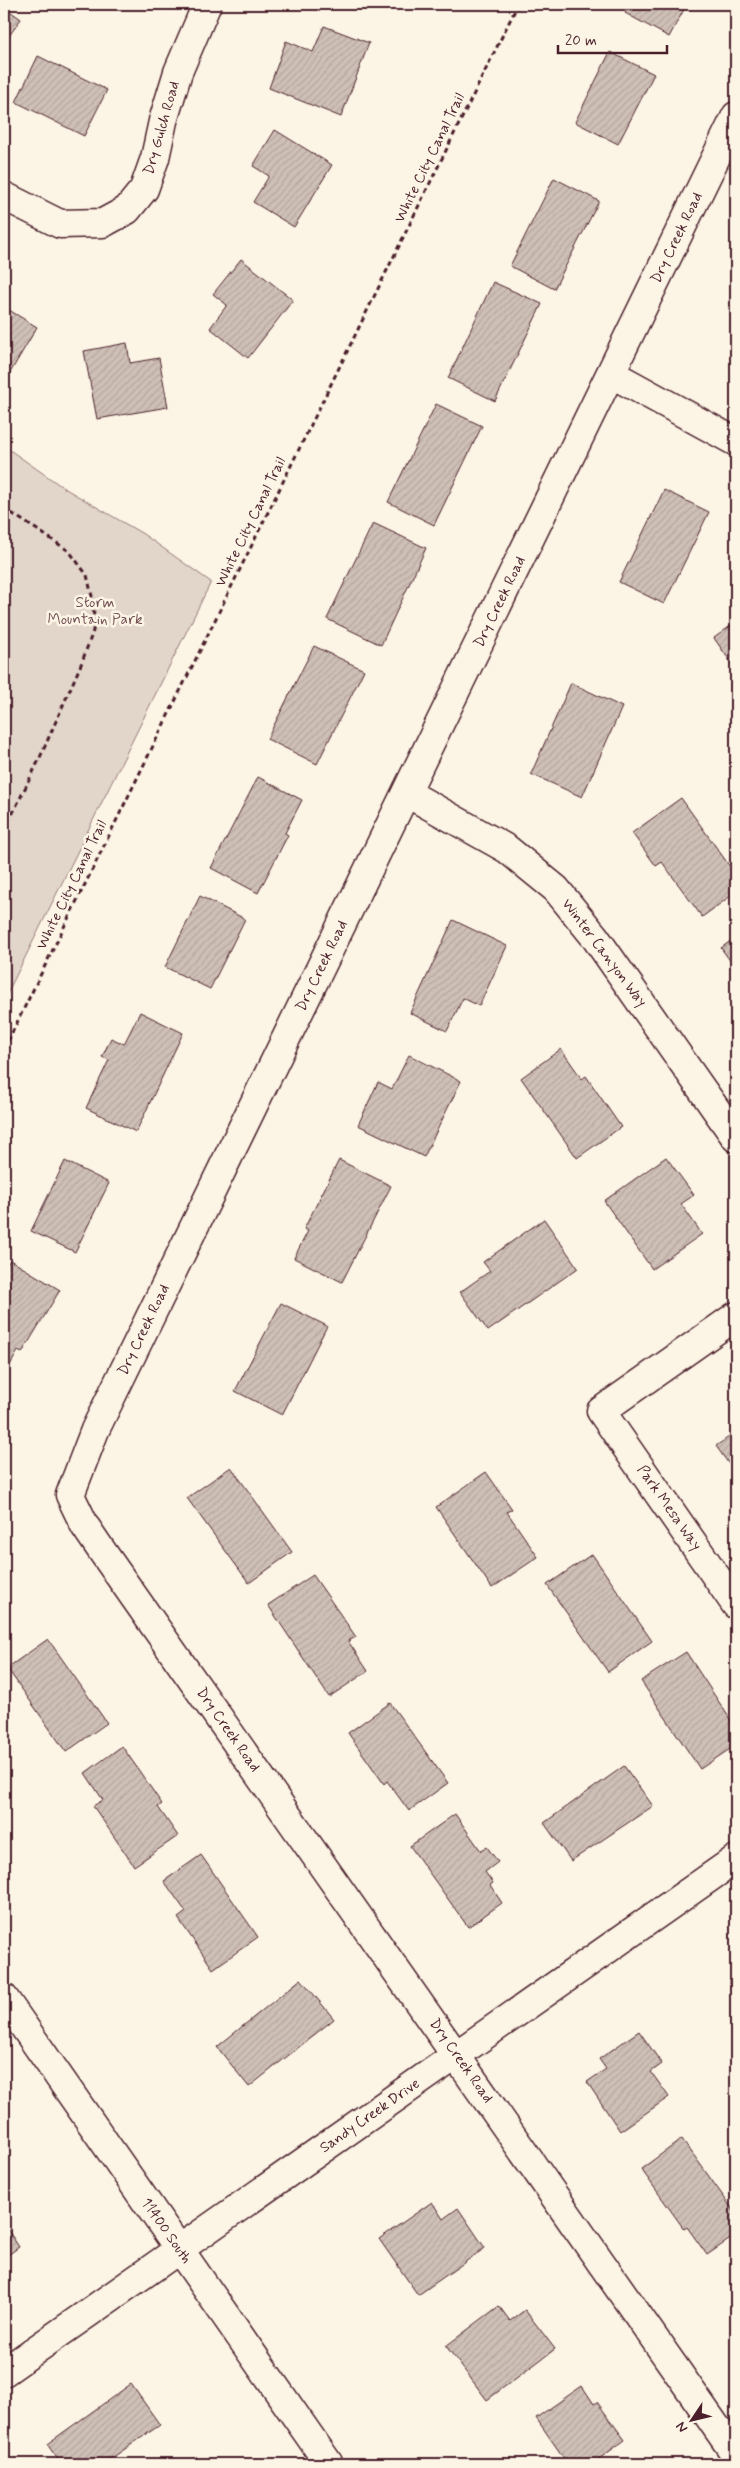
<svg xmlns="http://www.w3.org/2000/svg" width="740" height="2468" viewBox="0 0 740 2468" font-family="Mynerve,sans-serif">
  <style>
    .green { fill: #e2d5ca; stroke: #967a7a }
    .building { fill: url(#building-hatch); stroke: #4a1f2b }
    .lines { fill: none; stroke-linecap: round; stroke-linejoin: round }
    .minor-casing { stroke: #4a1f2b; stroke-width: 31 }
    .major-casing { stroke: #4a1f2b; stroke-width: 31 }
    .path { stroke: #4a1f2b; stroke-width: 3; stroke-dasharray: 5 4; stroke-linecap: butt }
    .minor { stroke: #fcf5e5; stroke-width: 28 }
    .major { stroke: #fcf5e5; stroke-width: 28 }
    .labels { text-anchor: middle; dominant-baseline: central; stroke-width: 5; stroke-linejoin: round; paint-order: stroke }
    .street-label { font-size: 15px; fill: #4a1f2b; stroke: #fcf5e5 }
    .park-label { font-size: 15px; fill: #704c53; stroke: #fcf5e5 }
  </style>
  <defs>
    <pattern id="building-hatch" width="6" height="6" patternUnits="userSpaceOnUse" patternTransform="scale(1.25)"><rect width="6" height="6" fill="#cfc0b7"/><path d="M-1 1l2-2M0 6l6-6M5 7l2-2" fill="none" stroke="#b3a59e"/></pattern>
  </defs>
  <rect width="100%" height="100%" fill="#fcf5e5"/>
  <filter id="ink" filterUnits="userSpaceOnUse"><feTurbulence type="fractalNoise" baseFrequency=".02" numOctaves="2"/><feDisplacementMap in="SourceGraphic" scale="10" xChannelSelector="R" yChannelSelector="G"/><feConvolveMatrix kernelMatrix="1 2 1 2 8 2 1 2 1" color-interpolation-filters="sRGB"/></filter>
  <g filter="url(#ink)">
    <!-- green -->
    <path class="green" d="M 4,446 L 64,488 L 143,534 L 211,582 L 4,1000 Z"/>
    <!-- building -->
    <path class="building" d="M 630,4 L 687,4 L 669,37 L 625,13 Z
      M 4,7 L 21,19 L 4,43 Z
      M 324,26 L 369,43 L 341,117 L 269,88 L 286,41 L 313,52 Z
      M 610,52 L 654,74 L 618,144 L 575,122 Z
      M 38,56 L 107,90 L 84,136 L 16,102 Z
      M 275,130 L 332,165 L 294,227 L 253,202 L 269,176 L 253,166 Z
      M 554,178 L 599,201 L 554,289 L 510,266 Z
      M 241,259 L 293,300 L 248,358 L 210,328 L 227,305 L 213,294 Z
      M 493,282 L 542,304 L 495,401 L 448,378 Z
      M 4,307 L 37,327 L 4,383 Z
      M 127,343 L 130,363 L 159,358 L 168,407 L 97,419 L 84,351 Z
      M 436,404 L 482,426 L 434,525 L 388,502 Z
      M 664,490 L 709,512 L 664,604 L 619,582 Z
      M 373,523 L 426,548 L 381,645 L 327,619 Z
      M 736,622 L 736,670 L 714,638 Z
      M 314,646 L 364,670 L 317,764 L 267,739 Z
      M 571,683 L 622,707 L 582,797 L 531,774 Z
      M 258,777 L 302,800 L 285,833 L 288,835 L 258,893 L 211,868 Z
      M 681,798 L 736,875 L 736,892 L 702,917 L 662,862 L 656,866 L 632,833 Z
      M 200,896 L 245,919 L 210,989 L 165,967 Z
      M 453,920 L 507,946 L 479,1006 L 463,998 L 447,1031 L 410,1013 Z
      M 736,937 L 736,969 L 721,948 Z
      M 140,1012 L 183,1033 L 136,1132 L 86,1108 L 109,1060 L 102,1057 L 111,1038 L 124,1044 Z
      M 561,1049 L 582,1079 L 586,1076 L 621,1127 L 577,1158 L 521,1078 Z
      M 409,1055 L 461,1081 L 424,1157 L 358,1125 L 378,1082 L 392,1089 Z
      M 666,1157 L 694,1195 L 681,1204 L 702,1234 L 652,1269 L 604,1201 Z
      M 339,1160 L 391,1186 L 342,1282 L 294,1258 L 308,1231 L 304,1229 Z
      M 65,1161 L 109,1183 L 75,1252 L 31,1231 Z
      M 544,1219 L 578,1268 L 488,1331 L 460,1292 L 490,1271 L 483,1262 Z
      M 10,1260 L 60,1290 L 22,1353 L 18,1351 L 4,1376 L 4,1269 Z
      M 281,1303 L 327,1326 L 282,1415 L 235,1391 Z
      M 736,1432 L 736,1474 L 716,1446 Z
      M 231,1467 L 292,1552 L 249,1583 L 187,1498 Z
      M 486,1472 L 512,1509 L 507,1512 L 538,1557 L 492,1588 L 436,1507 Z
      M 592,1554 L 652,1641 L 608,1672 L 547,1585 Z
      M 313,1575 L 356,1637 L 348,1641 L 368,1671 L 329,1697 L 268,1605 Z
      M 48,1639 L 107,1723 L 66,1752 L 7,1668 Z
      M 686,1652 L 736,1728 L 736,1745 L 700,1769 L 641,1681 Z
      M 390,1703 L 448,1783 L 409,1811 L 387,1781 L 384,1784 L 348,1733 Z
      M 122,1746 L 162,1804 L 158,1807 L 178,1836 L 134,1866 L 93,1806 L 103,1800 L 85,1773 Z
      M 624,1766 L 653,1806 L 571,1861 L 544,1823 Z
      M 455,1814 L 481,1851 L 487,1847 L 498,1862 L 485,1872 L 493,1883 L 490,1885 L 502,1903 L 468,1927 L 410,1846 Z
      M 201,1855 L 258,1937 L 213,1969 L 178,1918 L 186,1912 L 164,1881 Z
      M 301,1979 L 334,2019 L 249,2087 L 217,2047 Z
      M 639,2031 L 662,2064 L 651,2072 L 669,2097 L 620,2131 L 587,2082 L 606,2069 L 599,2059 Z
      M 682,2139 L 736,2214 L 736,2235 L 707,2255 L 687,2227 L 684,2229 L 641,2169 Z
      M 432,2202 L 443,2219 L 458,2208 L 485,2248 L 418,2295 L 379,2239 Z
      M 4,2224 L 19,2247 L 4,2258 Z
      M 499,2306 L 510,2321 L 525,2310 L 555,2349 L 487,2400 L 446,2346 Z
      M 131,2384 L 160,2425 L 103,2464 L 61,2464 L 47,2444 Z
      M 582,2386 L 594,2404 L 597,2402 L 625,2440 L 592,2464 L 568,2464 L 536,2418 Z"/>
    <g class="lines">
      <defs>
        <path id="minor" d="M 736,116 L 95,1430 L 70,1495 L 85,1526 L 104,1554 L 736,2455
          M 4,196 L 60,224 L 103,223 L 127,210 L 144,189 L 155,158 L 163,121 L 178,72 L 207,4
          M 612,374 L 736,442
          M 407,793 L 507,849 L 556,889 L 595,937 L 736,1138
          M 736,1316 L 601,1411 L 736,1605
          M 4,2372 L 736,1859"/>
        <path id="major" d="M 4,1998 L 329,2464"/>
      </defs>
      <!-- minor casing -->
      <use href="#minor" class="minor-casing"/>
      <!-- major casing -->
      <use href="#major" class="major-casing"/>
      <!-- path -->
      <path class="path" d="M 4,508 L 69,551 L 87,575 L 94,605 L 93,631 L 82,662 L 38,762 L 4,831
        M 4,1049 L 518,4"/>
      <!-- minor -->
      <use href="#minor" class="minor"/>
      <!-- major -->
      <use href="#major" class="major"/>
    </g>
  </g>
  <g class="labels">
    <!-- street labels -->
    <g class="street-label">
      <text transform="translate(162 128) rotate(-74)">Dry Gulch Road</text>
      <text transform="translate(430 158) rotate(-64)">White City Canal Trail</text>
      <text transform="translate(677 238) rotate(-64)">Dry Creek Road</text>
      <text transform="translate(251 522) rotate(-64)">White City Canal Trail</text>
      <text transform="translate(500 602) rotate(-64)">Dry Creek Road</text>
      <text transform="translate(72 885) rotate(-64)">White City Canal Trail</text>
      <text transform="translate(604 953) rotate(53)">Winter Canyon Way</text>
      <text transform="translate(322 966) rotate(-64)">Dry Creek Road</text>
      <text transform="translate(144 1330) rotate(-64)">Dry Creek Road</text>
      <text transform="translate(669 1508) rotate(55)">Park Mesa Way</text>
      <text transform="translate(228 1730) rotate(55)">Dry Creek Road</text>
      <text transform="translate(461 2061) rotate(55)">Dry Creek Road</text>
      <text transform="translate(370 2116) rotate(-35)">Sandy Creek Drive</text>
      <text transform="translate(166 2231) rotate(55)">11400 South</text>
    </g>
    <!-- park labels -->
    <g class="park-label">
      <text x="95" y="603">Storm<tspan x="95" dy="17">Mountain Park</tspan></text>
    </g>
  </g>
  <!-- margin -->
  <rect width="740" height="2468" fill="none" stroke="#fcf5e5" stroke-width="20"/>
  <rect x="10" y="10" width="720" height="2448" fill="none" stroke="#4a1f2b" stroke-width="2" filter="url(#ink)"/>
  <!-- north arrow -->
  <g transform="translate(692 2420) rotate(235)" stroke="#fcf5e5" stroke-width="4" paint-order="stroke">
  <path d="M0-4L9 19L0 12L-9 19Z" fill="#4a1f2b"/>
  <text y="-8" font-size="14" font-weight="bold" text-anchor="middle" fill="#4a1f2b">N</text>
  </g>
  <!-- scale -->
  <path d="M558 45v8h109v-8" fill="none" stroke="#4a1f2b" stroke-width="2.5"/>
  <text x="565" y="45" font-size="15" fill="#4a1f2b" stroke="#fcf5e5" stroke-width="4" paint-order="stroke">20 m</text>
</svg>
